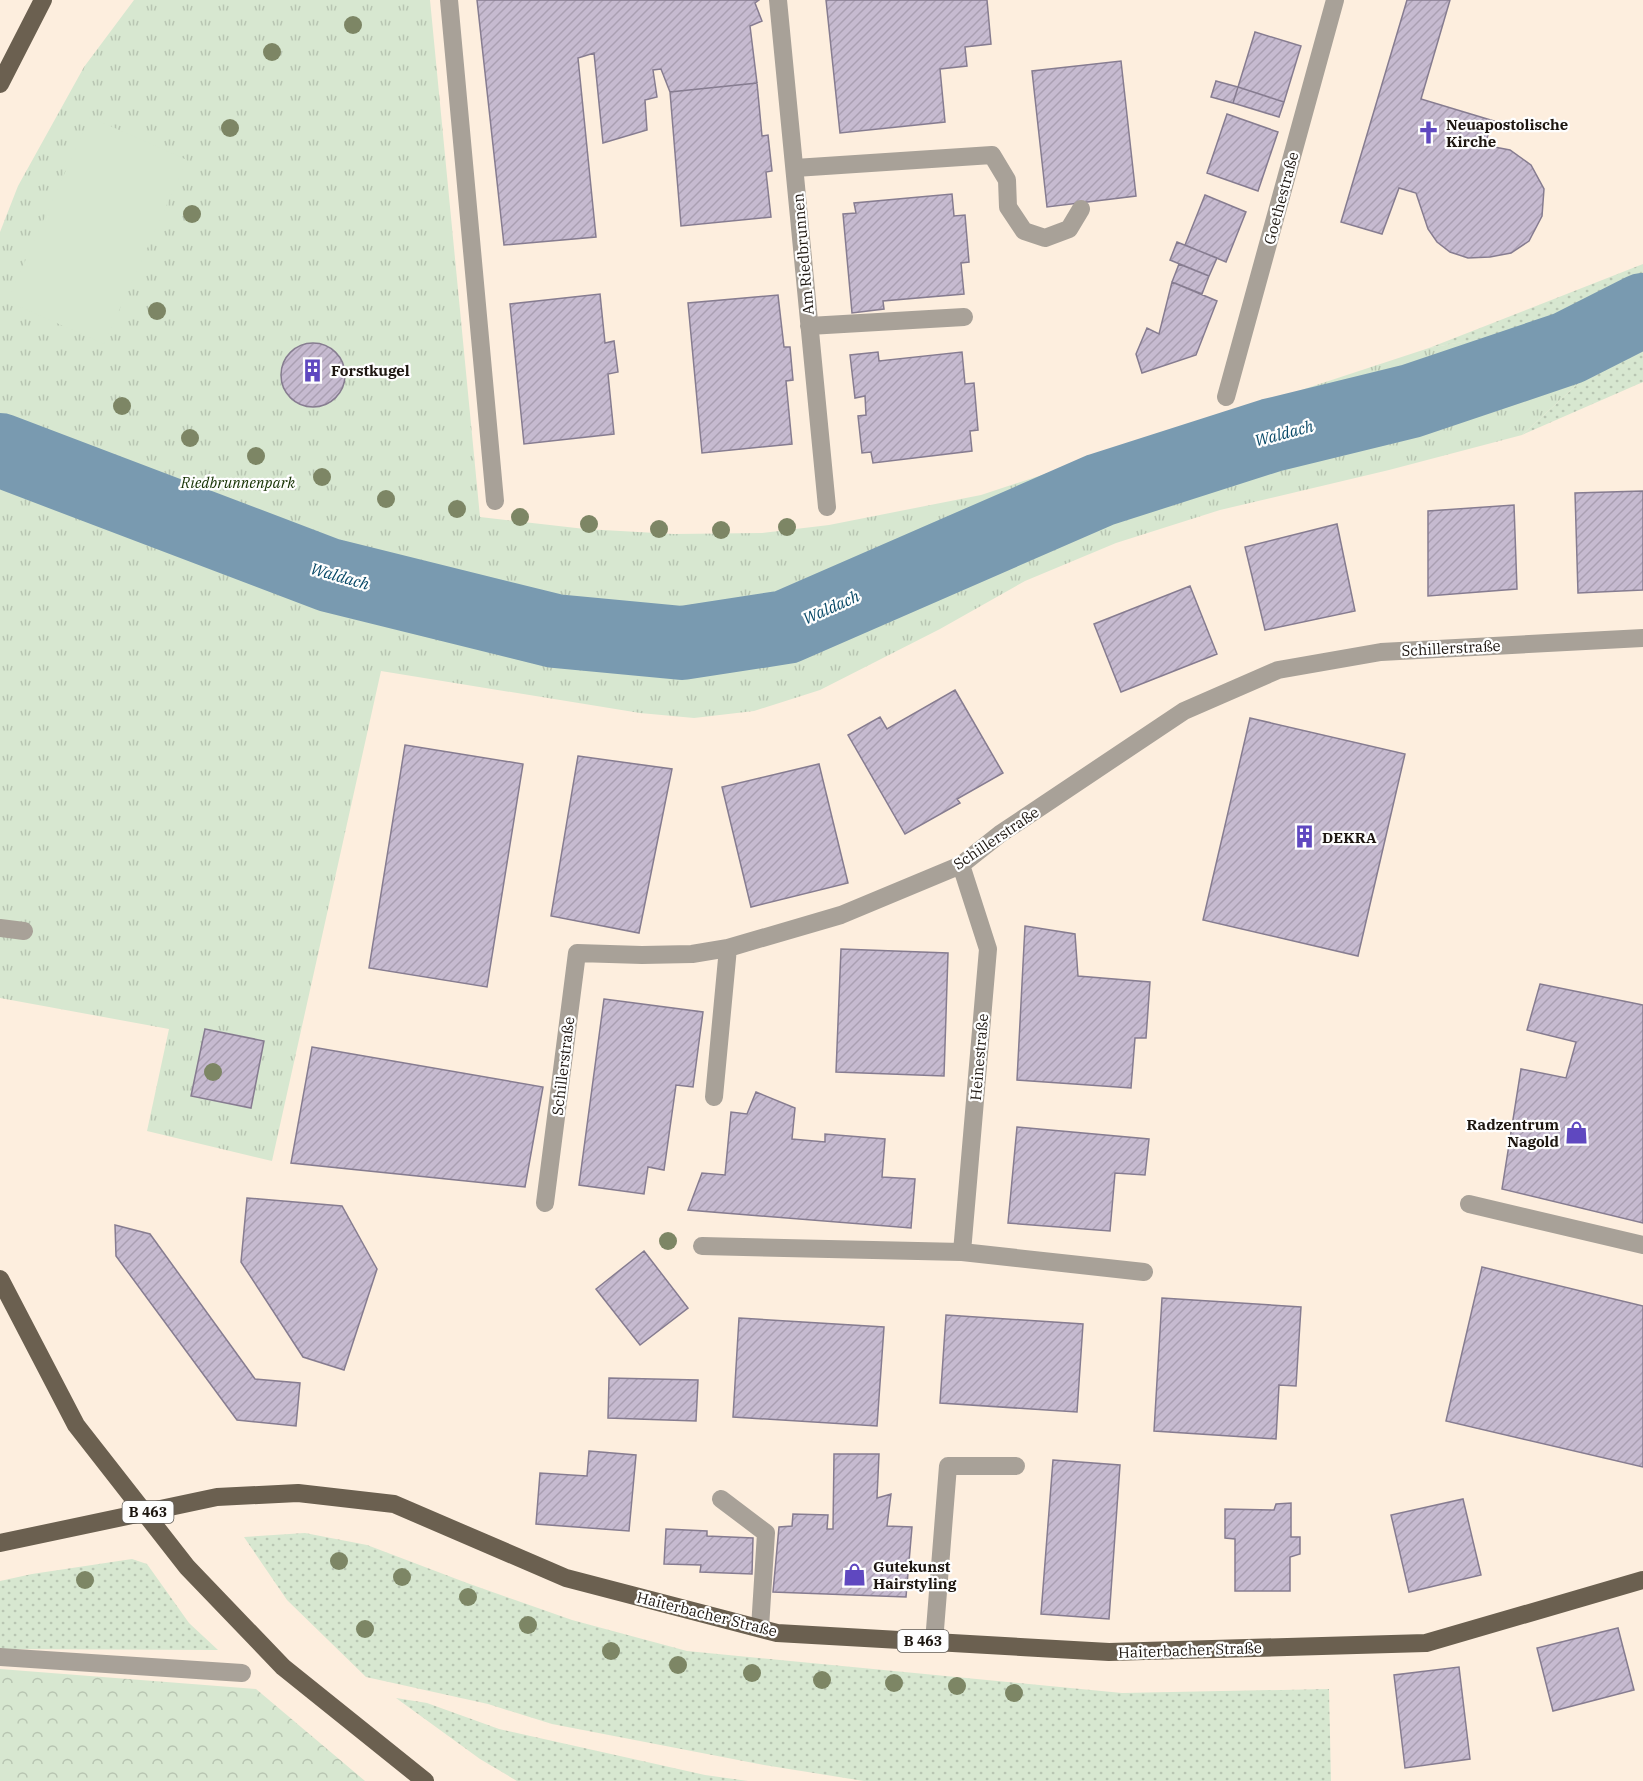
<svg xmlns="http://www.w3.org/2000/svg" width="1643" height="1781" viewBox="0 0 1643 1781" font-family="'IBM Plex Serif',serif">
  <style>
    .grass { fill: url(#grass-dots) }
    .forest { fill: url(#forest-crowns) }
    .park { fill: url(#park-tufts) }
    .garden { fill: #d7e7d0 }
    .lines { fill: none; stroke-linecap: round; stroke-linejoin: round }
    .river { stroke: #799ab0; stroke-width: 74 }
    .building { fill: url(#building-hatch); stroke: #867c90; stroke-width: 1.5 }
    .minor { stroke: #a8a198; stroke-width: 18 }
    .major { stroke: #6b6050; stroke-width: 18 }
    .major-bridge { stroke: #6b6050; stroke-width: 18 }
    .tree { fill: #7d8665 }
    .labels { text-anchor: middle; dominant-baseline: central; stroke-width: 4.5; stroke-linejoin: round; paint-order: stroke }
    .shield { fill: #fefefe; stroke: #605c57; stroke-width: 1.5 }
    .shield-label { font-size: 14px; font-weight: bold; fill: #1d1610 }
    .poi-label { font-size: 15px; font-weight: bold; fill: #1d1610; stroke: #fefefe; text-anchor: start }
    .street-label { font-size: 15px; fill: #1d1610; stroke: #fefefe }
    .park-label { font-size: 15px; font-style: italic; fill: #153102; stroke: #fefefe }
    .water-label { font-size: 16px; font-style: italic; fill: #074867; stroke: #fefefe }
  </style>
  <defs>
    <pattern id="grass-dots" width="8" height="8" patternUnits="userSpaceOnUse" patternTransform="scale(1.5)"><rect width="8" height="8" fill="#d7e7d0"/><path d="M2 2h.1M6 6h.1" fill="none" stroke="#b8c5b2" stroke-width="1.8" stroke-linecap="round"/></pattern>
    <pattern id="forest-crowns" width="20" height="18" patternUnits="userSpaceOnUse" patternTransform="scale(1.5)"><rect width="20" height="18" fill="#d7e7d0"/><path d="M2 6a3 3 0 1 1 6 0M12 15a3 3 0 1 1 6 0" fill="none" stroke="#b8c5b2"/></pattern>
    <pattern id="park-tufts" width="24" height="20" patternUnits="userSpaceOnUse" patternTransform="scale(1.5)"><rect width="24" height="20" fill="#d7e7d0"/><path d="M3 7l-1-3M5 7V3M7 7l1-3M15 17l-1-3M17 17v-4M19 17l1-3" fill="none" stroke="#b8c5b2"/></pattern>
    <pattern id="building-hatch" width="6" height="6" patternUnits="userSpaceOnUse" patternTransform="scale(1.5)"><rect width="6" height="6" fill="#c6bad0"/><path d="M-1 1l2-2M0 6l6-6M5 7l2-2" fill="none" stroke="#aa9fb2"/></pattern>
  </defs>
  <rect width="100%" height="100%" fill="#fdeede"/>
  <!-- grass -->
  <path class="grass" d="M 1643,264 L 1643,382 L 1522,435 L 1618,347 L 1609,316 L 1429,348 Z
    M 305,1533 L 367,1545 L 467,1583 L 572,1620 L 687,1651 L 1122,1693 L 1329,1689 L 1331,1781 L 864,1781 L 764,1765 L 552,1724 L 488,1704 L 366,1677 L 287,1600 L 244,1537 Z
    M 132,1559 L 147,1564 L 189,1623 L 218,1650 L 0,1649 L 0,1581 L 32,1574 Z
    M 396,1698 L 427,1703 L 499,1729 L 705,1775 L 748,1781 L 517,1781 L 480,1759 Z"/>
  <!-- forest -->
  <path class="forest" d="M 0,1669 L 256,1689 L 365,1781 L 0,1781 Z"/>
  <!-- park -->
  <path class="park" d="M 134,0 L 430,0 L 480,517 L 585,529 L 674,534 L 762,533 L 829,525 L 981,495 L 1429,348 L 1610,315 L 1618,347 L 1522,435 L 1389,470 L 1220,510 L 1116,543 L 1025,581 L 940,629 L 820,690 L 754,711 L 694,718 L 640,713 L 381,671 L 272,1161 L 147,1131 L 169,1029 L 0,998 L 0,232 L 18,186 L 84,67 Z"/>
  <!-- garden -->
  <path class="garden" d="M 90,117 L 187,160 L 104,344 L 7,301 Z"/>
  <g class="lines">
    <!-- river -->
    <path class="river" d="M 0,450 L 329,575 L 555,631 L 682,643 L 786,627 L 1100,490 L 1272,435 L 1411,401 L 1568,348 L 1643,310"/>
  </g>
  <!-- building -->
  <path class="building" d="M 477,0 L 759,0 L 755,3 L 762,21 L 750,26 L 757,83 L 670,92 L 661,69 L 653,70 L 657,97 L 645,100 L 647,130 L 603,143 L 594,53 L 578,58 L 596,237 L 504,245 Z
    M 826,0 L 987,0 L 991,44 L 965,47 L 967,66 L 940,69 L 945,122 L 840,133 Z
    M 1407,0 L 1450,0 L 1421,99 L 1494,121 L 1484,145 L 1510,150 L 1531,165 L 1544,189 L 1542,216 L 1529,241 L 1511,253 L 1490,257 L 1468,258 L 1450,252 L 1437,242 L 1428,229 L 1416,193 L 1399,188 L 1382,234 L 1341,222 Z
    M 1255,32 L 1301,46 L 1284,102 L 1238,87 Z
    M 1121,61 L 1136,196 L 1047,207 L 1032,71 Z
    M 1216,81 L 1238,87 L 1233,103 L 1211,97 Z
    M 757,83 L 762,136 L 768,135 L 772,171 L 766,172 L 771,217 L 681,226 L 670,92 Z
    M 1238,87 L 1284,102 L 1279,117 L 1233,103 Z
    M 1227,114 L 1278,132 L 1258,191 L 1207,173 Z
    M 952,194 L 954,216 L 965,215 L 969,262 L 961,263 L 964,294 L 883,301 L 884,309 L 852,313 L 843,214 L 856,213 L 854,203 Z
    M 1205,195 L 1246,212 L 1226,262 L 1185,245 Z
    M 1177,242 L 1217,258 L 1209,276 L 1170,260 Z
    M 1179,264 L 1209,276 L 1202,294 L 1172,282 Z
    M 1172,282 L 1217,301 L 1196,355 L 1142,373 L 1136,354 L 1147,328 L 1159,334 Z
    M 600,294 L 605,343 L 614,341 L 618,372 L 608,374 L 614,434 L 524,444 L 510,304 Z
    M 778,295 L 784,347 L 790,347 L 793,380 L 786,381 L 792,444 L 702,453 L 688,303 Z
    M281 375a32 32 0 1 1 64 0a32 32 0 1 1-64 0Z
    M 878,352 L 879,361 L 962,352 L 965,384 L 974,383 L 978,430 L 970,431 L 972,451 L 873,463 L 871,452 L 862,453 L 858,416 L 866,415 L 865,396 L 855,398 L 850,355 Z
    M 1643,491 L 1643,590 L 1578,593 L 1575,493 Z
    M 1514,505 L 1517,589 L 1428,596 L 1428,511 Z
    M 1337,524 L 1355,611 L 1265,630 L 1245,547 Z
    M 1190,586 L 1217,654 L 1121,692 L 1094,624 Z
    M 955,690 L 1003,773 L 957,799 L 960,803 L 905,834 L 848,735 L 880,717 L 887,729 Z
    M 1250,718 L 1405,754 L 1358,956 L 1203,920 Z
    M 405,745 L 523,764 L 487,987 L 369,968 Z
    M 578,756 L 672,769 L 639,933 L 551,916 Z
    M 819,764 L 848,883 L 751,907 L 722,787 Z
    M 1025,926 L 1075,934 L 1078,976 L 1150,982 L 1146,1038 L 1135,1038 L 1131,1088 L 1017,1080 Z
    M 841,949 L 948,953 L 944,1076 L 836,1072 Z
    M 1540,984 L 1643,1005 L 1643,1223 L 1502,1189 L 1521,1069 L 1566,1078 L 1576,1042 L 1527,1030 Z
    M 604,999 L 703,1012 L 693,1087 L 676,1085 L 664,1170 L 648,1167 L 644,1194 L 579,1185 Z
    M 205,1029 L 264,1041 L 251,1108 L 191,1096 Z
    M 312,1047 L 543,1087 L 525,1187 L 291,1163 Z
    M 756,1092 L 795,1108 L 792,1139 L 825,1142 L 825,1134 L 885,1139 L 882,1177 L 915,1179 L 911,1228 L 688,1210 L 702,1173 L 725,1175 L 731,1112 L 747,1114 Z
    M 1017,1127 L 1149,1139 L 1145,1175 L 1115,1173 L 1110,1231 L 1008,1223 Z
    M 247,1198 L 342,1206 L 377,1269 L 344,1370 L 303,1357 L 241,1262 Z
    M 115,1225 L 150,1234 L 255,1379 L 300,1383 L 296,1426 L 237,1420 L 116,1256 Z
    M 644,1251 L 688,1308 L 640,1345 L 596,1289 Z
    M 1482,1267 L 1643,1306 L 1643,1467 L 1446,1421 Z
    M 1162,1298 L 1301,1307 L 1296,1386 L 1279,1385 L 1276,1439 L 1154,1431 Z
    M 946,1315 L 1083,1324 L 1077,1412 L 940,1403 Z
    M 739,1318 L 884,1327 L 877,1426 L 733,1417 Z
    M 609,1378 L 698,1380 L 696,1421 L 608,1418 Z
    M 589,1451 L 636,1455 L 629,1531 L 536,1524 L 540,1473 L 587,1476 Z
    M 834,1454 L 879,1454 L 877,1498 L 891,1494 L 887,1526 L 912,1527 L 906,1597 L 773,1592 L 779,1527 L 792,1526 L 793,1514 L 828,1515 L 827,1529 L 833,1529 Z
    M 1053,1460 L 1120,1465 L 1109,1619 L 1041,1614 Z
    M 1463,1499 L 1481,1575 L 1409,1592 L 1391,1515 Z
    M 1291,1503 L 1291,1537 L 1300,1537 L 1300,1554 L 1290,1557 L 1290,1591 L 1235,1591 L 1235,1539 L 1225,1538 L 1225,1509 L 1274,1510 L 1276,1504 Z
    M 666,1529 L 707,1531 L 707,1536 L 753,1538 L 752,1574 L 700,1572 L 701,1565 L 664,1564 Z
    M 1618,1628 L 1634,1690 L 1553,1711 L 1537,1648 Z
    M 1459,1667 L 1470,1759 L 1405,1768 L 1394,1675 Z"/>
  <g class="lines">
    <!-- minor -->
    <path class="minor" d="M 449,0 L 495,501
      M 778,0 L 827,507
      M 795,168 L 992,155 L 1007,180 L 1008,207 L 1024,231 L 1045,238 L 1069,229 L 1081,209
      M 809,326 L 964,317
      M 1226,397 L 1335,0
      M 0,928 L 24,931
      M 714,1097 L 728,948
      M 545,1203 L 577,953 L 642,955 L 692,954 L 728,948 L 841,915 L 961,865 L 1000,834 L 1184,711 L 1278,670 L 1381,652 L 1643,638
      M 1469,1204 L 1643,1245
      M 702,1246 L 962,1252 L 988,949 L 961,865
      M 962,1252 L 1144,1272
      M 721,1499 L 766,1533 L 760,1628
      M 934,1642 L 948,1466 L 1016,1466
      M 0,1657 L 242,1673"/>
    <!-- major -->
    <path class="major" d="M 0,84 L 43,0
      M 0,1543 L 217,1497 L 298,1493 L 394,1504 L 566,1578 L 777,1633 L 1109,1652 L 1426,1643 L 1643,1580"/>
    <!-- major-bridge -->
    <path class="major-bridge" d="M 0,1279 L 76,1425 L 187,1567 L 283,1667 L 425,1781"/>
  </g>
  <!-- trees -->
  <g class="tree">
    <circle cx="353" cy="25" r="9"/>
    <circle cx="272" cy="52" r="9"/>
    <circle cx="230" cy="128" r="9"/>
    <circle cx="192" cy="214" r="9"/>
    <circle cx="157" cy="311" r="9"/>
    <circle cx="122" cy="406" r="9"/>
    <circle cx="190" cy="438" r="9"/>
    <circle cx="256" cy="456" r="9"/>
    <circle cx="322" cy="477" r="9"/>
    <circle cx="386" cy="499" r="9"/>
    <circle cx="457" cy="509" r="9"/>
    <circle cx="520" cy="517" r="9"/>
    <circle cx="589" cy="524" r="9"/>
    <circle cx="787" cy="527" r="9"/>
    <circle cx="659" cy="529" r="9"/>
    <circle cx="721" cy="530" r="9"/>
    <circle cx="213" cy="1072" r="9"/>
    <circle cx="668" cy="1241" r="9"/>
    <circle cx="339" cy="1561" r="9"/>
    <circle cx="402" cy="1577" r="9"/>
    <circle cx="85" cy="1580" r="9"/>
    <circle cx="468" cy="1597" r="9"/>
    <circle cx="528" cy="1625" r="9"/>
    <circle cx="365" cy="1629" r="9"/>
    <circle cx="611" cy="1651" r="9"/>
    <circle cx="678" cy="1665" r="9"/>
    <circle cx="752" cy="1673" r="9"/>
    <circle cx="822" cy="1680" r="9"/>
    <circle cx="894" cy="1683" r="9"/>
    <circle cx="957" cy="1686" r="9"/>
    <circle cx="1014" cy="1693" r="9"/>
  </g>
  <!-- icons -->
  <defs>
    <symbol id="church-bare" viewBox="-9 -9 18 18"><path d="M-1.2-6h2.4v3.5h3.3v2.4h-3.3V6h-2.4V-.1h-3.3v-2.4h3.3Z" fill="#5f48c0" stroke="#fefefe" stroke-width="2.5" paint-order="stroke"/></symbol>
    <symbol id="building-bare" viewBox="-9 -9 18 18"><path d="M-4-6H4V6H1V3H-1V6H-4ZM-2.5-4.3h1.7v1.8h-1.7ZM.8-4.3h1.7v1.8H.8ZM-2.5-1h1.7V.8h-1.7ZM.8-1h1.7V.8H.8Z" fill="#5f48c0" stroke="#fefefe" stroke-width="2.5" paint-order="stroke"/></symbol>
    <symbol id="shop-bare" viewBox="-9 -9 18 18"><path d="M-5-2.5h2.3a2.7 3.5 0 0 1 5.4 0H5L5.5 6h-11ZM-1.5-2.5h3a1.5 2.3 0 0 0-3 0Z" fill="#5f48c0" stroke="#fefefe" stroke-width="2.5" paint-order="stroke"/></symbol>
  </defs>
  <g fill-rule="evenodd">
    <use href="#church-bare" x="1412" y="116" width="33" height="33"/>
    <use href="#building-bare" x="296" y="354" width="33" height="33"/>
    <use href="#building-bare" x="1288" y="820" width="33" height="33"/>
    <use href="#shop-bare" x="1560" y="1116" width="33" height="33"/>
    <use href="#shop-bare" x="838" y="1558" width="33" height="33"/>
  </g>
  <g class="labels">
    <!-- shield labels -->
    <g class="shield">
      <rect x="122.5" y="1501" width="51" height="22" rx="4.5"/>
      <rect x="897.5" y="1630" width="51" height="22" rx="4.5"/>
    </g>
    <g class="shield-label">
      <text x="148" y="1512">B 463</text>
      <text x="923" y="1641">B 463</text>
    </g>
    <!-- poi labels -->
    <g class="poi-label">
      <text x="1446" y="124">Neuapostolische<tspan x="1446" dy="17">Kirche</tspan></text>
      <text x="331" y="370">Forstkugel</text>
      <text x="1322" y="837">DEKRA</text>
      <text x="1559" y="1124" text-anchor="end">Radzentrum<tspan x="1559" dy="17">Nagold</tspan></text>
      <text x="873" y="1566">Gutekunst<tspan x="873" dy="17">Hairstyling</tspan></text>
    </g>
    <!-- street labels -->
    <g class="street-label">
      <text transform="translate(1281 198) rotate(-75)">Goethestraße</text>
      <text transform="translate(803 254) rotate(-95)">Am Riedbrunnen</text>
      <text transform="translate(1451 648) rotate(-3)">Schillerstraße</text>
      <text transform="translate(996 838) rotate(-34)">Schillerstraße</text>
      <text transform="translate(979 1057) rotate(-85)">Heinestraße</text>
      <text transform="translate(563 1066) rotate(-83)">Schillerstraße</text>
      <text transform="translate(707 1614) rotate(14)">Haiterbacher Straße</text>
      <text transform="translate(1190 1650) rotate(-2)">Haiterbacher Straße</text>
    </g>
    <!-- park labels -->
    <g class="park-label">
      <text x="238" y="482">Riedbrunnenpark</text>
    </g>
    <!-- water labels -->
    <g class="water-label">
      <text transform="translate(1284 433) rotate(-15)">Waldach</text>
      <text transform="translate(340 576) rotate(16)">Waldach</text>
      <text transform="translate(831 607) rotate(-24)">Waldach</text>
    </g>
  </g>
</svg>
